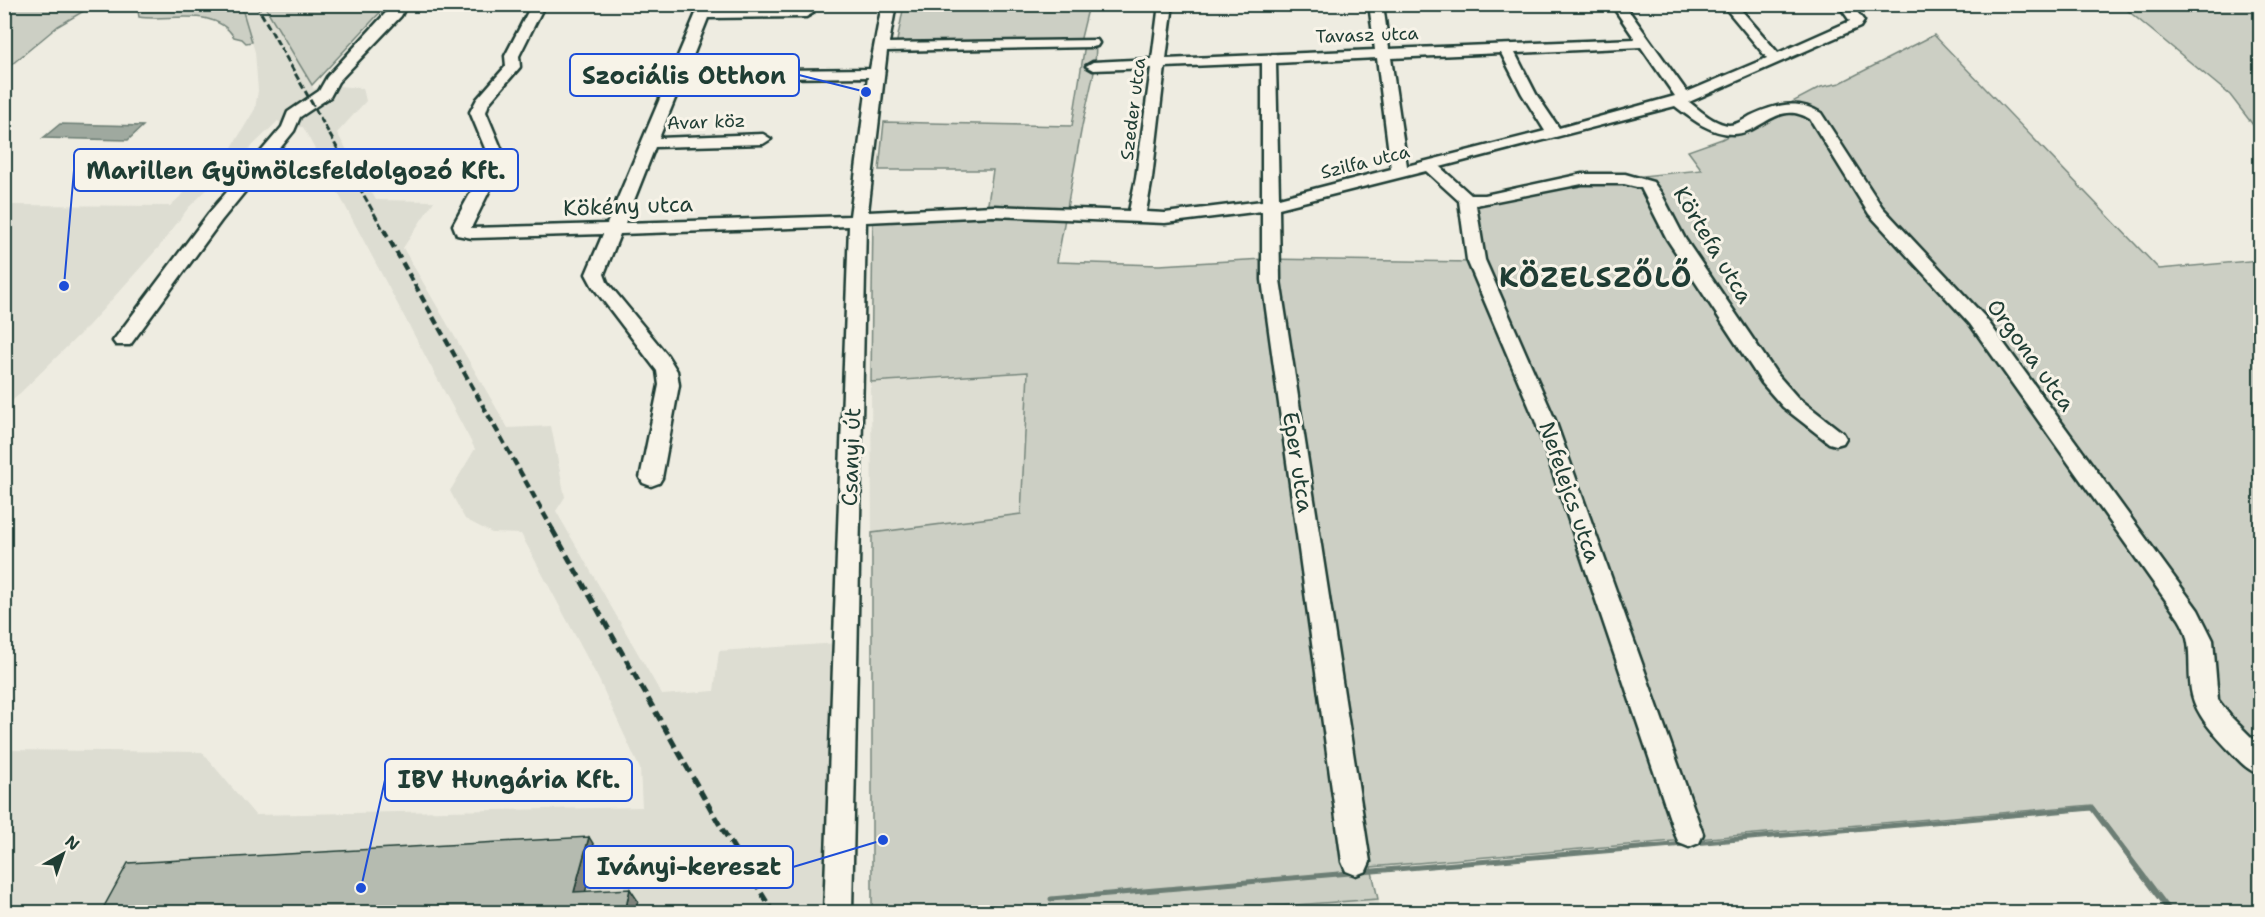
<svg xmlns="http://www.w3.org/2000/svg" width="2265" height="917" viewBox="0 0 2265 917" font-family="'Shantell Sans',sans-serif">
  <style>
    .built { fill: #ddddd2 }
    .green { fill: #cccfc4; stroke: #76867c; stroke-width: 1.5 }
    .water { fill: #9fa99f; stroke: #6c7e74; stroke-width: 1.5 }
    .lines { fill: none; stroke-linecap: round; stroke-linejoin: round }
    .stream { stroke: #6c7e74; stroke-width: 5 }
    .minor-casing { stroke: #1f3d34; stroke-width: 5 }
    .minor { fill: #f7f3e8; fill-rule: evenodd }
    .rail-far2 { stroke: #1f3d34; stroke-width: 3; stroke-dasharray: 7 3; stroke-linecap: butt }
    .rail-far1 { stroke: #1f3d34; stroke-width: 4.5; stroke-dasharray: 8 4.5; stroke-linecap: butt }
    .rail { stroke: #1f3d34; stroke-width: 5; stroke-dasharray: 10 5; stroke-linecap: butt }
    .shaded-wall { fill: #7f837b; stroke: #1f3d34; stroke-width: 1.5 }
    .building { fill: #b5bbb0; stroke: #1f3d34; stroke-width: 1.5 }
    .labels { text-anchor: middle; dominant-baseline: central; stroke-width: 6; stroke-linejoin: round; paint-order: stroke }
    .far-street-label { font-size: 18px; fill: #1f3d34; stroke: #f7f3e8 }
    .street-label { font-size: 22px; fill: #1f3d34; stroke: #f7f3e8 }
    .district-label { font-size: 28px; font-weight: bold; letter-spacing: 1.5px; fill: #1f3d34; stroke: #f7f3e8 }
    .leader { fill: none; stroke: #1d4ed8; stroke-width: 2 }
    .callout-dot { fill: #1d4ed8; stroke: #f7f3e8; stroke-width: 2 }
    .callout { fill: #f7f3e8; stroke: #1d4ed8; stroke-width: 2 }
    .callout-label { font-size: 24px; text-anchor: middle; font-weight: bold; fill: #1f3d34 }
  </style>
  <rect width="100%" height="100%" fill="#eeece1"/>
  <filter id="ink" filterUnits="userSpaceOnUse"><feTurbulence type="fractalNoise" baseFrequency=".0167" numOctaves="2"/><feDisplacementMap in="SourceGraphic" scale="12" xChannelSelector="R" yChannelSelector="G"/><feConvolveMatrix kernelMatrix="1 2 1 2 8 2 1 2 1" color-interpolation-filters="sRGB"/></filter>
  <g filter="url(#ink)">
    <!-- built -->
    <path class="built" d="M 241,5 L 264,5 L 314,89 L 325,85 L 363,88 L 366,101 L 337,133 L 376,200 L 434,201 L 403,248 L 508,428 L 551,426 L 565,497 L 556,511 L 662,695 L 714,691 L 719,651 L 839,643 L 837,912 L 5,912 L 5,750 L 202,752 L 255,815 L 642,807 L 640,769 L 599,680 L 521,534 L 492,533 L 465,519 L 450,491 L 475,449 L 303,127 L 284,127 L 278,121 L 189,207 L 159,247 L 88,326 L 5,408 L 5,205 L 170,206 L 231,149 L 255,109 L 258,91 L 255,52 Z
      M 1028,372 L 1022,515 L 872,533 L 871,382 Z
      M 1378,899 L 1382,912 L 1196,912 Z"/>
    <!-- green -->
    <path class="green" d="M 5,4 L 94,4 L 94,5 L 58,26 L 5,70 Z
      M 137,5 L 241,5 L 252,42 L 246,43 L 242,39 L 234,37 C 214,5 169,22 139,17 Z
      M 264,5 L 387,5 L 312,85 Z
      M 904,5 L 1089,5 L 1080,42 L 896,46 Z
      M 2121,5 L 2260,5 L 2260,134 L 2230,95 Z
      M 1934,35 L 2159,269 L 2260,260 L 2260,912 L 2173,912 L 2092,805 L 1371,867 L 1378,899 L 1196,912 L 872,912 L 872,533 L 1021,514 L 1028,372 L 871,382 L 873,215 L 987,210 L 993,170 L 879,170 L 884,122 L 1072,126 L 1085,44 L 1096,43 L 1095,68 L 1082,126 L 1057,262 L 1159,265 L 1264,259 L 1473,262 L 1465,204 L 1563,184 L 1702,170 L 1688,151 L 1722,139 L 1821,87 L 1840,83 Z"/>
    <!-- water -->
    <path class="water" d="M 60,124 L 143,126 L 128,140 L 43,138 Z"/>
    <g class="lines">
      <!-- stream -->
      <path class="stream" d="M 1693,843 L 2092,808 L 2170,912
        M 1051,899 L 1685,844"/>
      <defs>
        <path id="minor" d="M 394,4 L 407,4 L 401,16 L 338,82 L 330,97 L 300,117 L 294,131 L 221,221 L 130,345 L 116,345 L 113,341 L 209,213 L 282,127 L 288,112 L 319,91 L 327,77 Z
          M 532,4 L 545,4 L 519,56 L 520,67 L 489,103 L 486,112 L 503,153 L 503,163 L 471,228 L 607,224 L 700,4 L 713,4 L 711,10 L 806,9 L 813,13 L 806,17 L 708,18 L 687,71 L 870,69 L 882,4 L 896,4 L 889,43 L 1097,40 L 1099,43 L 1097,46 L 1092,47 L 887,51 L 868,212 L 993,206 L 1129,211 L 1136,178 L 1151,68 L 1093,70 L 1086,66 L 1093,62 L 1152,59 L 1159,4 L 1173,4 L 1166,59 L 1375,50 L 1369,4 L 1383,4 L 1389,49 L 1635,39 L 1611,4 L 1624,4 L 1687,92 L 1767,58 L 1722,4 L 1736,4 L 1778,53 L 1850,21 L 1838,4 L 1851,4 L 1864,21 L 1860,27 L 1689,102 C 1700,110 1714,124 1729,125 C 1736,125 1744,120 1750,116 C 1774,105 1797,98 1821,113 L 1882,207 L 1984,316 L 2198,610 L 2213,640 L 2218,700 L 2231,717 L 2260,746 L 2260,774 C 2247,771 2238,759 2228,749 C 2214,734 2197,716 2192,695 C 2186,668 2195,644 2179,619 L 1970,324 L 1869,214 L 1810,119 C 1777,99 1762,134 1733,134 C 1710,134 1692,119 1675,106 L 1440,167 L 1471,195 L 1485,195 L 1582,174 L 1625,174 L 1653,182 L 1661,193 L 1685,239 L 1776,373 L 1797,397 L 1843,433 L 1846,438 L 1843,443 L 1836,445 L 1829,443 L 1783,407 L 1762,383 L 1667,239 L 1641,188 L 1624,184 L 1582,184 L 1476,205 L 1485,260 L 1555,420 L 1703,834 L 1699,843 L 1689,847 L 1679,843 L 1675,834 L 1535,420 L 1467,260 L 1459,201 L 1426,171 L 1279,208 L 1280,280 L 1370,862 L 1366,871 L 1356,875 L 1346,871 L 1342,862 L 1262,280 L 1262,211 L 1165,223 L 993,216 L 866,222 L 852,912 L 824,912 L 849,226 L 620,234 L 604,274 L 607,282 L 667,355 L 677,371 L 679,385 L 662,478 L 659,483 L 651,486 L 643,483 L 640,478 L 659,385 L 657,371 L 593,287 L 586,274 L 603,234 L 472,238 L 457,235 L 453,225 L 487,163 L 487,153 L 470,112 L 477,99 L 506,66 L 505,56 ZM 1641,47 L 1675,96 L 1559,128 L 1536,94 L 1515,53 ZM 1501,53 L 1522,94 L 1545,131 L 1407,166 L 1391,58 ZM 1377,58 L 1391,169 L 1279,198 L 1276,63 ZM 1262,63 L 1262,201 L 1165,213 L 1146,212 L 1152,178 L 1165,67 ZM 868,77 L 850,216 L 625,223 L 655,147 L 763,144 L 771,139 L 763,134 L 659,138 L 683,79 Z"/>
      </defs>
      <!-- minor casing -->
      <use href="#minor" class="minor-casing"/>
      <!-- minor -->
      <use href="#minor" class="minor"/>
      <!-- rail-far2 -->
      <path class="rail-far2" d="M 256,4 L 384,231"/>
      <!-- rail-far1 -->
      <path class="rail-far1" d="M 384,230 L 553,530"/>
      <!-- rail -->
      <path class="rail" d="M 552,529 L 718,822 L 773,912"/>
    </g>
    <!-- shaded-wall -->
    <path class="shaded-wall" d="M 589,837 L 597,850 L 582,904 L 574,892 Z
      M 630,889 L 638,901 L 635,912 L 625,912 Z"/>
    <!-- building -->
    <path class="building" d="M 589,837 L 574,892 L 630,889 L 625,912 L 101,912 L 128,863 Z"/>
  </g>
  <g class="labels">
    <!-- far-street labels -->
    <g class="far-street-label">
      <text transform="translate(1367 35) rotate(-2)">Tavasz utca</text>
      <text transform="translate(1133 109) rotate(-83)">Szeder utca</text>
      <text transform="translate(706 122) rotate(-2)">Avar köz</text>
      <text transform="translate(1365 162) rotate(-14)">Szilfa utca</text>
    </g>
    <!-- street labels -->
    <g class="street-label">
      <text transform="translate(628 206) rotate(-2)">Kökény utca</text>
      <text transform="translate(1713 245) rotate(59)">Körtefa utca</text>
      <text transform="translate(2031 355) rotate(54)">Orgona utca</text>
      <text transform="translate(851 457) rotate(-88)">Csanyi út</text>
      <text transform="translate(1298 462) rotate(81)">Eper utca</text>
      <text transform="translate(1570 492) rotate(71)">Nefelejcs utca</text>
    </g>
    <!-- district labels -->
    <g class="district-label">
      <text x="1596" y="277">KÖZELSZŐLŐ</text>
    </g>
  </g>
  <!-- callouts -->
  <path class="leader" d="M866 92L799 75M64 286L74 170M361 888L385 780M883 840L793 867"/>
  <g class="callout-dot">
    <circle cx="866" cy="92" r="6"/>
    <circle cx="64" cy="286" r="6"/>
    <circle cx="361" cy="888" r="6"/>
    <circle cx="883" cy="840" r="6"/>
  </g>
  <g class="callout">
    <rect x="570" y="54" width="229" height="42" rx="6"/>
    <rect x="74" y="149" width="444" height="42" rx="6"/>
    <rect x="385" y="759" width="247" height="42" rx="6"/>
    <rect x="584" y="846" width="209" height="42" rx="6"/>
  </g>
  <g class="callout-label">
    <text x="684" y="84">Szociális Otthon</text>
    <text x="296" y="179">Marillen Gyümölcsfeldolgozó Kft.</text>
    <text x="509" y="788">IBV Hungária Kft.</text>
    <text x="689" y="875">Iványi-kereszt</text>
  </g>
  <!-- margin -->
  <rect width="2265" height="917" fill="none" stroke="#f7f3e8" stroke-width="24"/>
  <rect x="12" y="12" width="2241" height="893" fill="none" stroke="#1f3d34" stroke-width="2" filter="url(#ink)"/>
  <!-- north arrow -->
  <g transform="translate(63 854) rotate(40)" stroke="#f7f3e8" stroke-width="4.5" paint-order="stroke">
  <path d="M0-4.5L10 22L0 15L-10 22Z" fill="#1f3d34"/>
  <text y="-9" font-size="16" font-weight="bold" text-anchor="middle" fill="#1f3d34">N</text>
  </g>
</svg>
